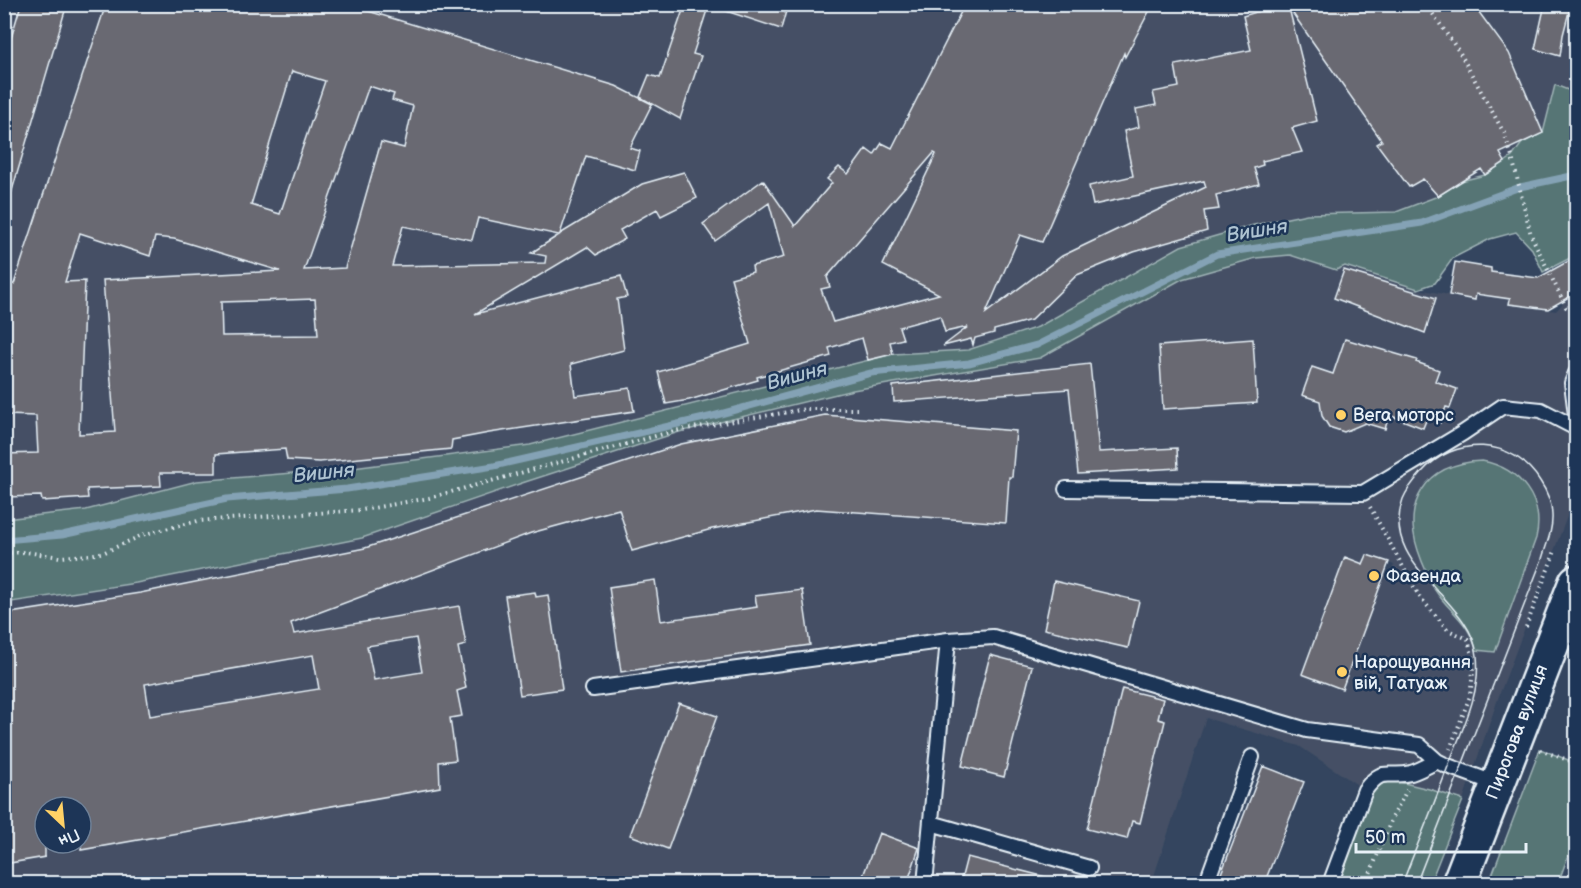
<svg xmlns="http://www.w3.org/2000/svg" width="1581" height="888" viewBox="0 0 1581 888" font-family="'Balsamiq Sans',sans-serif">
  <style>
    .built { fill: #445065; fill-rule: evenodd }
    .green { fill: #567574; stroke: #9fb3b6; stroke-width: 1.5 }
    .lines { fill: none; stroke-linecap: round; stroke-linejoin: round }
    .stream { stroke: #84a2b5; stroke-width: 7 }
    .building { fill: #696972; stroke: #e8f1f8; stroke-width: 1.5; fill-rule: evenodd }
    .service-casing { stroke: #e8f1f8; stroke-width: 18 }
    .secondary-casing { stroke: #e8f1f8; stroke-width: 38 }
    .path { stroke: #e8f1f8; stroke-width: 4; stroke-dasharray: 1.5 4.5; stroke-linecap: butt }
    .service { stroke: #1d3557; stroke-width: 14 }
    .secondary { stroke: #1d3557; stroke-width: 33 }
    .tram { stroke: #e8f1f8; stroke-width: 1.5 }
    .poi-dot { fill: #ffd166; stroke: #1d3557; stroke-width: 2 }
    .labels { text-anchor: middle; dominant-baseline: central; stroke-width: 5; stroke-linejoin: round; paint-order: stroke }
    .poi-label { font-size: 18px; fill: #e8f1f8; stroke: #1d3557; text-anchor: start }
    .street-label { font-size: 18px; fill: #e8f1f8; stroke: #1d3557 }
    .water-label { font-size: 20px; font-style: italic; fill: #aec3d1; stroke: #1d3557 }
  </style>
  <rect width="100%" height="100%" fill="#34455f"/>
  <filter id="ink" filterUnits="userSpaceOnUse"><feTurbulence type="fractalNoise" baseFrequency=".0167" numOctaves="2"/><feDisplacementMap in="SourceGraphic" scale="12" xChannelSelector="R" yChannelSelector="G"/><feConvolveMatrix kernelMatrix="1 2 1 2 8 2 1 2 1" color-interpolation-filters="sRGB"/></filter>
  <g filter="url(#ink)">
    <!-- built -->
    <path class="built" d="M 4,5 L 1576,5 L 1576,93 L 1555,85 L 1543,133 L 1522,143 L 1512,157 L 1485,175 L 1461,181 L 1438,196 L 1396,212 L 1307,214 L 1254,225 L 1181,246 L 1038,327 L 968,350 L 893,354 L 530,445 L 353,468 L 197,481 L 86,510 L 5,519 Z
      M 1290,255 L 1336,270 L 1344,266 L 1418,289 L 1475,300 L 1476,294 L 1481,295 L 1488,290 L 1491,268 L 1497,273 L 1494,295 L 1510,297 L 1510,304 L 1556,311 L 1567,299 L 1576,293 L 1576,493 L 1500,693 L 1463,800 L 1429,789 L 1365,790 L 1299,746 L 1206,718 L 1152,882 L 1147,883 L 5,884 L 5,603 L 136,583 L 362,538 L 522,483 L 679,432 L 853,390 L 1040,358 L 1182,279 L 1256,258 ZM 1407,357 L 1439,370 L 1435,381 L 1456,389 L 1450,408 L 1446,407 L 1440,423 L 1427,418 L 1423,428 L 1389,415 ZM 1367,555 L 1394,565 L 1390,575 L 1385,573 L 1342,689 L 1302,674 L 1345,557 L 1363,564 ZM 45,807 L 81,807 L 81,843 L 45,843 Z"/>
    <!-- green -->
    <path class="green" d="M 1555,85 L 1576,93 L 1576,255 L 1543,272 L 1532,249 L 1516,232 L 1490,239 L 1453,258 L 1435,283 L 1418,289 L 1345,266 L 1336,270 L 1290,255 L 1256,258 L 1182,279 L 1040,358 L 853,390 L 679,432 L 522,483 L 362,538 L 136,583 L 5,603 L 5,519 L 86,510 L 197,481 L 353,468 L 530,445 L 893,354 L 968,350 L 1038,327 L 1181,246 L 1254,225 L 1307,214 L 1396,212 L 1438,196 L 1461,181 L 1485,175 L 1512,157 L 1522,143 L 1543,133 Z
      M 1482,461 C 1520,468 1545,500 1536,538 L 1495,652 L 1476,650 C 1469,621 1450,613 1435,590 C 1432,585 1430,579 1427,573 C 1415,547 1405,517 1422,490 C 1435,469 1459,462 1482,461 Z
      M 1540,749 L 1576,763 L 1576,835 L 1558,883 L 1489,883 Z
      M 1387,779 L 1429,789 L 1463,800 L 1430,883 L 1330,884 L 1365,790 Z"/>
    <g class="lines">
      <!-- stream -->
      <path class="stream" d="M 4,540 L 62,535 L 227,499 L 347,489 L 494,466 L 713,416 L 871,373 L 969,363 L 1037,345 L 1217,254 L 1422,223 L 1520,187 L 1576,175"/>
    </g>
    <!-- building -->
    <path class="building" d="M 21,4 L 67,4 L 9,201 L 4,200 L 4,62 Z
      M 106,4 L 151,4 L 168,10 L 169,4 L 345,4 L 616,86 L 652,104 L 630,148 L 640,151 L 635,170 L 586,156 L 560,234 L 642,184 L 684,172 L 697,198 L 661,216 L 657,209 L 620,230 L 625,239 L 596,255 L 587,247 L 475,314 L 621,276 L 627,297 L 617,299 L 624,350 L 571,364 L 575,396 L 630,388 L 634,411 L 489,433 L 452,440 L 451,449 L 319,462 L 287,460 L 285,449 L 216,454 L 216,473 L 160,473 L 161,486 L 87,489 L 88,498 L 42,501 L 41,496 L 4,497 L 4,454 L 38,453 L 36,416 L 4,415 L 4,285 L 14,284 ZM 292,71 L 325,81 L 280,214 L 251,205 ZM 369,86 L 394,94 L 392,100 L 413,106 L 404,148 L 381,142 L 345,268 L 304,270 ZM 478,218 L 559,235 L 531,253 L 546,256 L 545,263 L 392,266 L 403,226 L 472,240 ZM 80,233 L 150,256 L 155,237 L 174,239 L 280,271 L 103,280 L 115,432 L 79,434 L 85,281 L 65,282 ZM 315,299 L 318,335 L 222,336 L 221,302 Z
      M 685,4 L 709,4 L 693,54 L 701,56 L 680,119 L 640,97 L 649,75 L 660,78 Z
      M 718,4 L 788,4 L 781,29 L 717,8 Z
      M 965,4 L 1153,4 L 1125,57 L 1124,53 L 1042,242 L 1020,235 L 986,313 L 1062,256 L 1206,187 L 1204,181 L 1093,205 L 1089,186 L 1133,176 L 1124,131 L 1139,127 L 1136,109 L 1156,105 L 1153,92 L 1179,87 L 1175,65 L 1251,50 L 1243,16 L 1282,4 L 1473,4 L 1509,53 L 1543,133 L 1500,153 L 1505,162 L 1485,175 L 1481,169 L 1438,196 L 1423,179 L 1409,187 L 1377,144 L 1382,141 L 1289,8 L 1317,121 L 1292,128 L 1302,152 L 1262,161 L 1263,165 L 1254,168 L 1259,184 L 1216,195 L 1219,209 L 1204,211 L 1207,231 L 1134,252 L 1077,275 L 1031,320 L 994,330 L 994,333 L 975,338 L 973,345 L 971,339 L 943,346 L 968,327 L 945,332 L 940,316 L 899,327 L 903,339 L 890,342 L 893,354 L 868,360 L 862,338 L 829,348 L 831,356 L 757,377 L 758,380 L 689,400 L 666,404 L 658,372 L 750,344 L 731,278 L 753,272 L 752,266 L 784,257 L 769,203 L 715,241 L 703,224 L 763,180 L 795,226 L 832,183 L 827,179 L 839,167 L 848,174 L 866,149 L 874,155 L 882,143 L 892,148 ZM 934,153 L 936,154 L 883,265 L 939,294 L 833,322 L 821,289 L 830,287 L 827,277 Z
      M 1545,4 L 1571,4 L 1563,35 L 1560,56 L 1535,49 Z
      M 1576,257 L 1576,293 L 1548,309 L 1509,304 L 1510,299 L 1476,294 L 1475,300 L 1449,295 L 1455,262 L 1491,268 L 1491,272 L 1538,278 Z
      M 1344,270 L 1436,298 L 1425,333 L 1334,298 Z
      M 1253,339 L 1257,403 L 1163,409 L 1159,346 Z
      M 1345,339 L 1417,360 L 1416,362 L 1439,370 L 1435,381 L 1457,389 L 1450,408 L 1446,407 L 1440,423 L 1427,418 L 1423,428 L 1389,415 L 1385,429 L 1365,423 L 1344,432 L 1329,427 L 1322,416 L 1320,401 L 1302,395 L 1312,367 L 1333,374 Z
      M 1090,364 L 1099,452 L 1177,448 L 1178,468 L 1078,474 L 1069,389 L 894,402 L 893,386 Z
      M 825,415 L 1016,431 L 1012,477 L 1009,477 L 1006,523 L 816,509 L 712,529 L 632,551 L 619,509 L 531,533 L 291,623 L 294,634 L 459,606 L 466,645 L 458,647 L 466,688 L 457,691 L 462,716 L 450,718 L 456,760 L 439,762 L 440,787 L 81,850 L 81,807 L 45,807 L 45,857 L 4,864 L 4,614 L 140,593 L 365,548 L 681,444 ZM 416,638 L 422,672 L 374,680 L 367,646 ZM 313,655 L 319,689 L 150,716 L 145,684 Z
      M 1367,555 L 1389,562 L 1342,689 L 1302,674 L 1345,557 L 1363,564 Z
      M 655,580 L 661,621 L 757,607 L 755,596 L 802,590 L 810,645 L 621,672 L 609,587 Z
      M 1054,581 L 1139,601 L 1128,648 L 1044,629 Z
      M 535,592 L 536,597 L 548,595 L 562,689 L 520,695 L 505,596 Z
      M 990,655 L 1032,666 L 1004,777 L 962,766 Z
      M 1122,689 L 1163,699 L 1158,719 L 1165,721 L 1140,823 L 1132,821 L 1127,839 L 1087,829 Z
      M 679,703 L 717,716 L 668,849 L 630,835 Z
      M 1263,766 L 1304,782 L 1264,884 L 1217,884 Z
      M 879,833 L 919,848 L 907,884 L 860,884 Z
      M 967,857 L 1046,877 L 1045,884 L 960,884 Z"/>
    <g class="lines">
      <defs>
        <path id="service" d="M 1576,373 L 1572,383 L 1576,415
          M 1066,489 L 1363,493 L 1463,433 L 1503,406 L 1541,410 L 1576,428
          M 593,689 L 948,640 L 993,637 L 1307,730 L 1419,745 L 1437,761 L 1445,765 L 1497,784
          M 931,823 L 1089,868
          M 925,884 L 948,640
          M 1206,884 L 1252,757
          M 1330,884 L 1365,790 C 1384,765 1387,779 1411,773 C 1420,770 1429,765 1437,761"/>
        <path id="secondary" d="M 1459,884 L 1576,582"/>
      </defs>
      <!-- service casing -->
      <use href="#service" class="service-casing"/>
      <!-- secondary casing -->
      <use href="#secondary" class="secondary-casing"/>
      <!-- path -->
      <path class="path" d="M 1426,4 L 1460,53 L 1504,133 L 1512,157 L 1531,235 L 1566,307 L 1576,313
        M 1370,507 L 1419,596 L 1448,630 L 1468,639 L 1474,664 L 1470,696 L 1450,749
        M 4,553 L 26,552 L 60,557 L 90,555 L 105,552 L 145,534 L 198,521 L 362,510 L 429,498 L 674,431 L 806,409 L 861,409
        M 1526,627 L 1555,551
        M 1540,750 L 1576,763
        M 1366,884 L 1392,818 L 1407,790"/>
      <!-- service -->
      <use href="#service" class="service"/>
      <!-- secondary -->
      <use href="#secondary" class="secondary"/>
      <!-- tram -->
      <path class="tram" d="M 1402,884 C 1418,843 1435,802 1450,761 C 1463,727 1481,693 1477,656 C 1472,598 1378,567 1403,499 C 1407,489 1413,482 1421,473 C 1454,435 1513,437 1540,481 C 1546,490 1552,503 1552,515 C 1553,530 1546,545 1542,559 L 1416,884"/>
    </g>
  </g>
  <!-- markers -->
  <g class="poi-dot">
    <circle cx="1341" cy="415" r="6"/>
    <circle cx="1374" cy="576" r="6"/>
    <circle cx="1342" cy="672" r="6"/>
  </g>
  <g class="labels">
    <!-- poi labels -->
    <g class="poi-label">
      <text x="1353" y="415">Вега моторс</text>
      <text x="1386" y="576">Фазенда</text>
      <text x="1354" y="662">Нарощування<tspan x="1354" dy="21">вій, Татуаж</tspan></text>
    </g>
    <!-- street labels -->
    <g class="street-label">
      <text transform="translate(1517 732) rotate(-69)">Пирогова вулиця</text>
    </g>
    <!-- water labels -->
    <g class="water-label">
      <text transform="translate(1257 231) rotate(-9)">Вишня</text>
      <text transform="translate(797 376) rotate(-15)">Вишня</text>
      <text transform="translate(324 473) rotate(-6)">Вишня</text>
    </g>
  </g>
  <!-- margin -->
  <rect width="1581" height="888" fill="none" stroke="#1d3557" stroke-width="24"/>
  <rect x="12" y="12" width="1557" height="864" fill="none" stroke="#e8f1f8" stroke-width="2" filter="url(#ink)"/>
  <!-- north arrow -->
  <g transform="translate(63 825) rotate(154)"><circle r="28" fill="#1d3557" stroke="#6e8097" stroke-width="1.5"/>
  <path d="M0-4.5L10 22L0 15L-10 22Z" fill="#ffd166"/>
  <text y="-9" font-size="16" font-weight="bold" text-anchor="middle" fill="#e8f1f8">Пн</text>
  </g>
  <!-- scale -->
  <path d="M1356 843v9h170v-9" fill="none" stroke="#e8f1f8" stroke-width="3"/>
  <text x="1365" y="843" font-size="18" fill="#e8f1f8" stroke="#1d3557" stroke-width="4.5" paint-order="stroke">50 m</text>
</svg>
